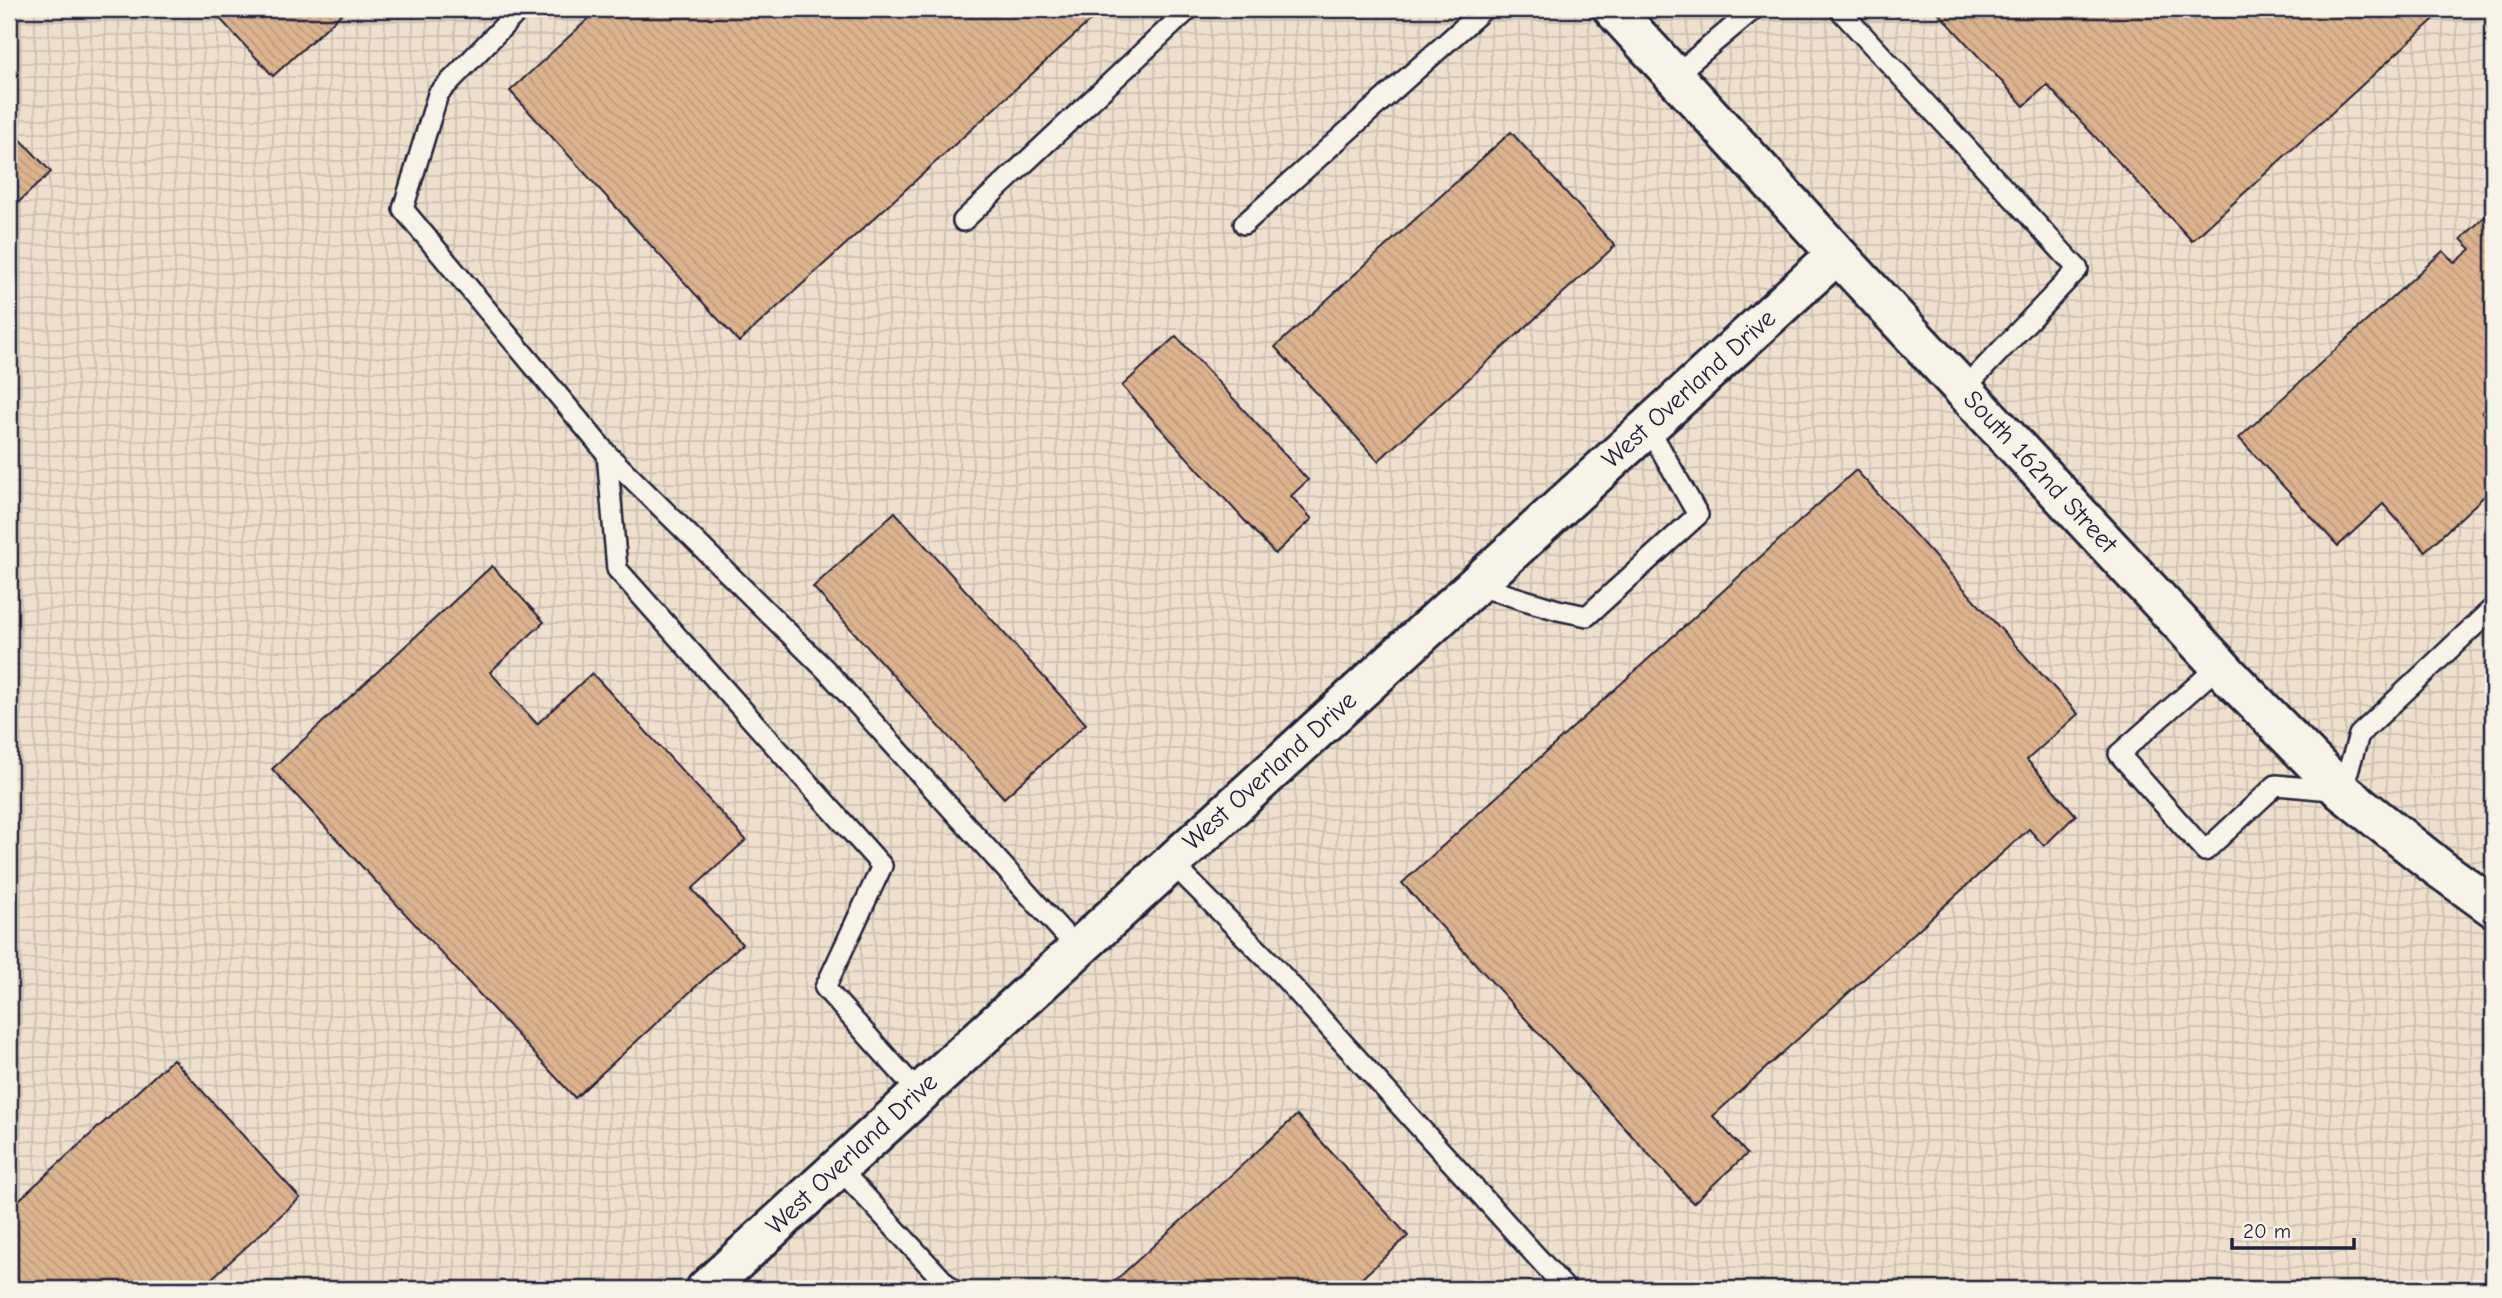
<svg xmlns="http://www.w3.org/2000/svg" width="2502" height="1298" viewBox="0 0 2502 1298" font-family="'Comic Neue',sans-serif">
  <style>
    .industrial { fill: url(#industrial-grid) }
    .building { fill: url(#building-back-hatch); stroke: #22223b; stroke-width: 2 }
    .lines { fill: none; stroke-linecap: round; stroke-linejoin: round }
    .lane-casing { stroke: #22223b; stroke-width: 24 }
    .street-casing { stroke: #22223b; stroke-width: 44 }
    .lane { stroke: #f7f3e8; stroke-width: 19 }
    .street { stroke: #f7f3e8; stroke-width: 38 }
    .labels { text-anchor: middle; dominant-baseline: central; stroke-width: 5; stroke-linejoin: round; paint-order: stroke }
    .street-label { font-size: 26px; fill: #22223b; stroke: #f7f3e8 }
  </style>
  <defs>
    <pattern id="industrial-grid" width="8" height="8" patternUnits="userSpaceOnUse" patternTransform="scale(1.75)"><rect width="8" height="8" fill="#efe0cd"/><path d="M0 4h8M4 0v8" fill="none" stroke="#cdc0b1"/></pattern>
    <pattern id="building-back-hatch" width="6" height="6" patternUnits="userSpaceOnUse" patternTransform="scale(1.75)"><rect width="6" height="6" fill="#ddb38e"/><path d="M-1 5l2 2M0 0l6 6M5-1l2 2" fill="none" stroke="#bd9a7b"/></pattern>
  </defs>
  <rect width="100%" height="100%" fill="#f7f3e8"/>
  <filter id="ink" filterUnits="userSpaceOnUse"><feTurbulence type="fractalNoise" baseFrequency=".0143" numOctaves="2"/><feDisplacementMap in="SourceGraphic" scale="14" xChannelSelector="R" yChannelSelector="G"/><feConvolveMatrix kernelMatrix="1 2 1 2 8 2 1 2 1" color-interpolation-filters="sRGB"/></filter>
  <g filter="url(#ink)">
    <!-- industrial -->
    <path class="industrial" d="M 9,9 L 2493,9 L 2493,1289 L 9,1289 Z"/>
    <!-- building -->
    <path class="building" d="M 211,9 L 347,9 L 273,76 Z
      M 599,9 L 1103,9 L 739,342 L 510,91 Z
      M 1935,9 L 2445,9 L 2192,241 L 2047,85 L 2024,106 Z
      M 9,127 L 51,172 L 10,210 L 9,209 Z
      M 1511,132 L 1615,246 L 1378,461 L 1275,347 Z
      M 2493,209 L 2493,401 L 2482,412 L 2493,425 L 2493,488 L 2425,551 L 2383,504 L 2338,546 L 2239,438 L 2443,251 L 2455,263 L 2471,249 L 2461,239 Z
      M 1176,336 L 1308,480 L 1291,496 L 1312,519 L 1275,554 L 1122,386 Z
      M 1856,470 L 2078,714 L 2027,760 L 2076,815 L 2044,846 L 2029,829 L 1713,1116 L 1747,1154 L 1693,1203 L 1402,883 Z
      M 895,512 L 1086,724 L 1004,798 L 813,587 Z
      M 492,566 L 544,622 L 490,672 L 537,724 L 592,673 L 746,840 L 692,889 L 742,944 L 575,1098 L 272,769 Z
      M 173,1059 L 300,1198 L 200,1289 L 9,1289 L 9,1209 Z
      M 1297,1115 L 1408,1236 L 1350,1289 L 1106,1289 Z"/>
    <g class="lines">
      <defs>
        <path id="lane" d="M 520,9 L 438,94 L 403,209 L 607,454 L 617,569 L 882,866 L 825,988 L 919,1093
          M 1839,9 L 2078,269 L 1963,390
          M 1674,76 L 1754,9
          M 963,221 L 1189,9
          M 1244,224 L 1484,9
          M 607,454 L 826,670 L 1077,948
          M 1475,585 L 1558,610 L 1587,616 L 1698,515 L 1648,427
          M 2219,666 L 2119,754 L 2205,851 L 2276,785 L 2342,791 L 2359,735 L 2493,608
          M 1171,862 L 1269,961 L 1566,1289
          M 838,1167 L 951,1289"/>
        <path id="street" d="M 1613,9 L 1837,254 L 2235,682 L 2342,791 L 2439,868 L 2493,907
          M 706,1289 L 1837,254"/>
      </defs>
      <!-- lane casing -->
      <use href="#lane" class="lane-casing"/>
      <!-- street casing -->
      <use href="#street" class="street-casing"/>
      <!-- lane -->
      <use href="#lane" class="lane"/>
      <!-- street -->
      <use href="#street" class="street"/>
    </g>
  </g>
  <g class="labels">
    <!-- street labels -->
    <g class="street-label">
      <text transform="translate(1689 389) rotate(-42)">West Overland Drive</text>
      <text transform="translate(2040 472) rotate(47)">South 162nd Street</text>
      <text transform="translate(1270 771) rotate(-42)">West Overland Drive</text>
      <text transform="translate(852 1154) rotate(-43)">West Overland Drive</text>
    </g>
  </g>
  <!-- margin -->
  <rect width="2502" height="1298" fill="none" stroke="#f7f3e8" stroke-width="35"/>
  <rect x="18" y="18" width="2467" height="1263" fill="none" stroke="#22223b" stroke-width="2.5" filter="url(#ink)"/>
  <!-- scale -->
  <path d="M2232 1238v10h122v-10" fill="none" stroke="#22223b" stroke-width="3.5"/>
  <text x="2243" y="1238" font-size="21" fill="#22223b" stroke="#f7f3e8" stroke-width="5" paint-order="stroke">20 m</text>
</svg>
